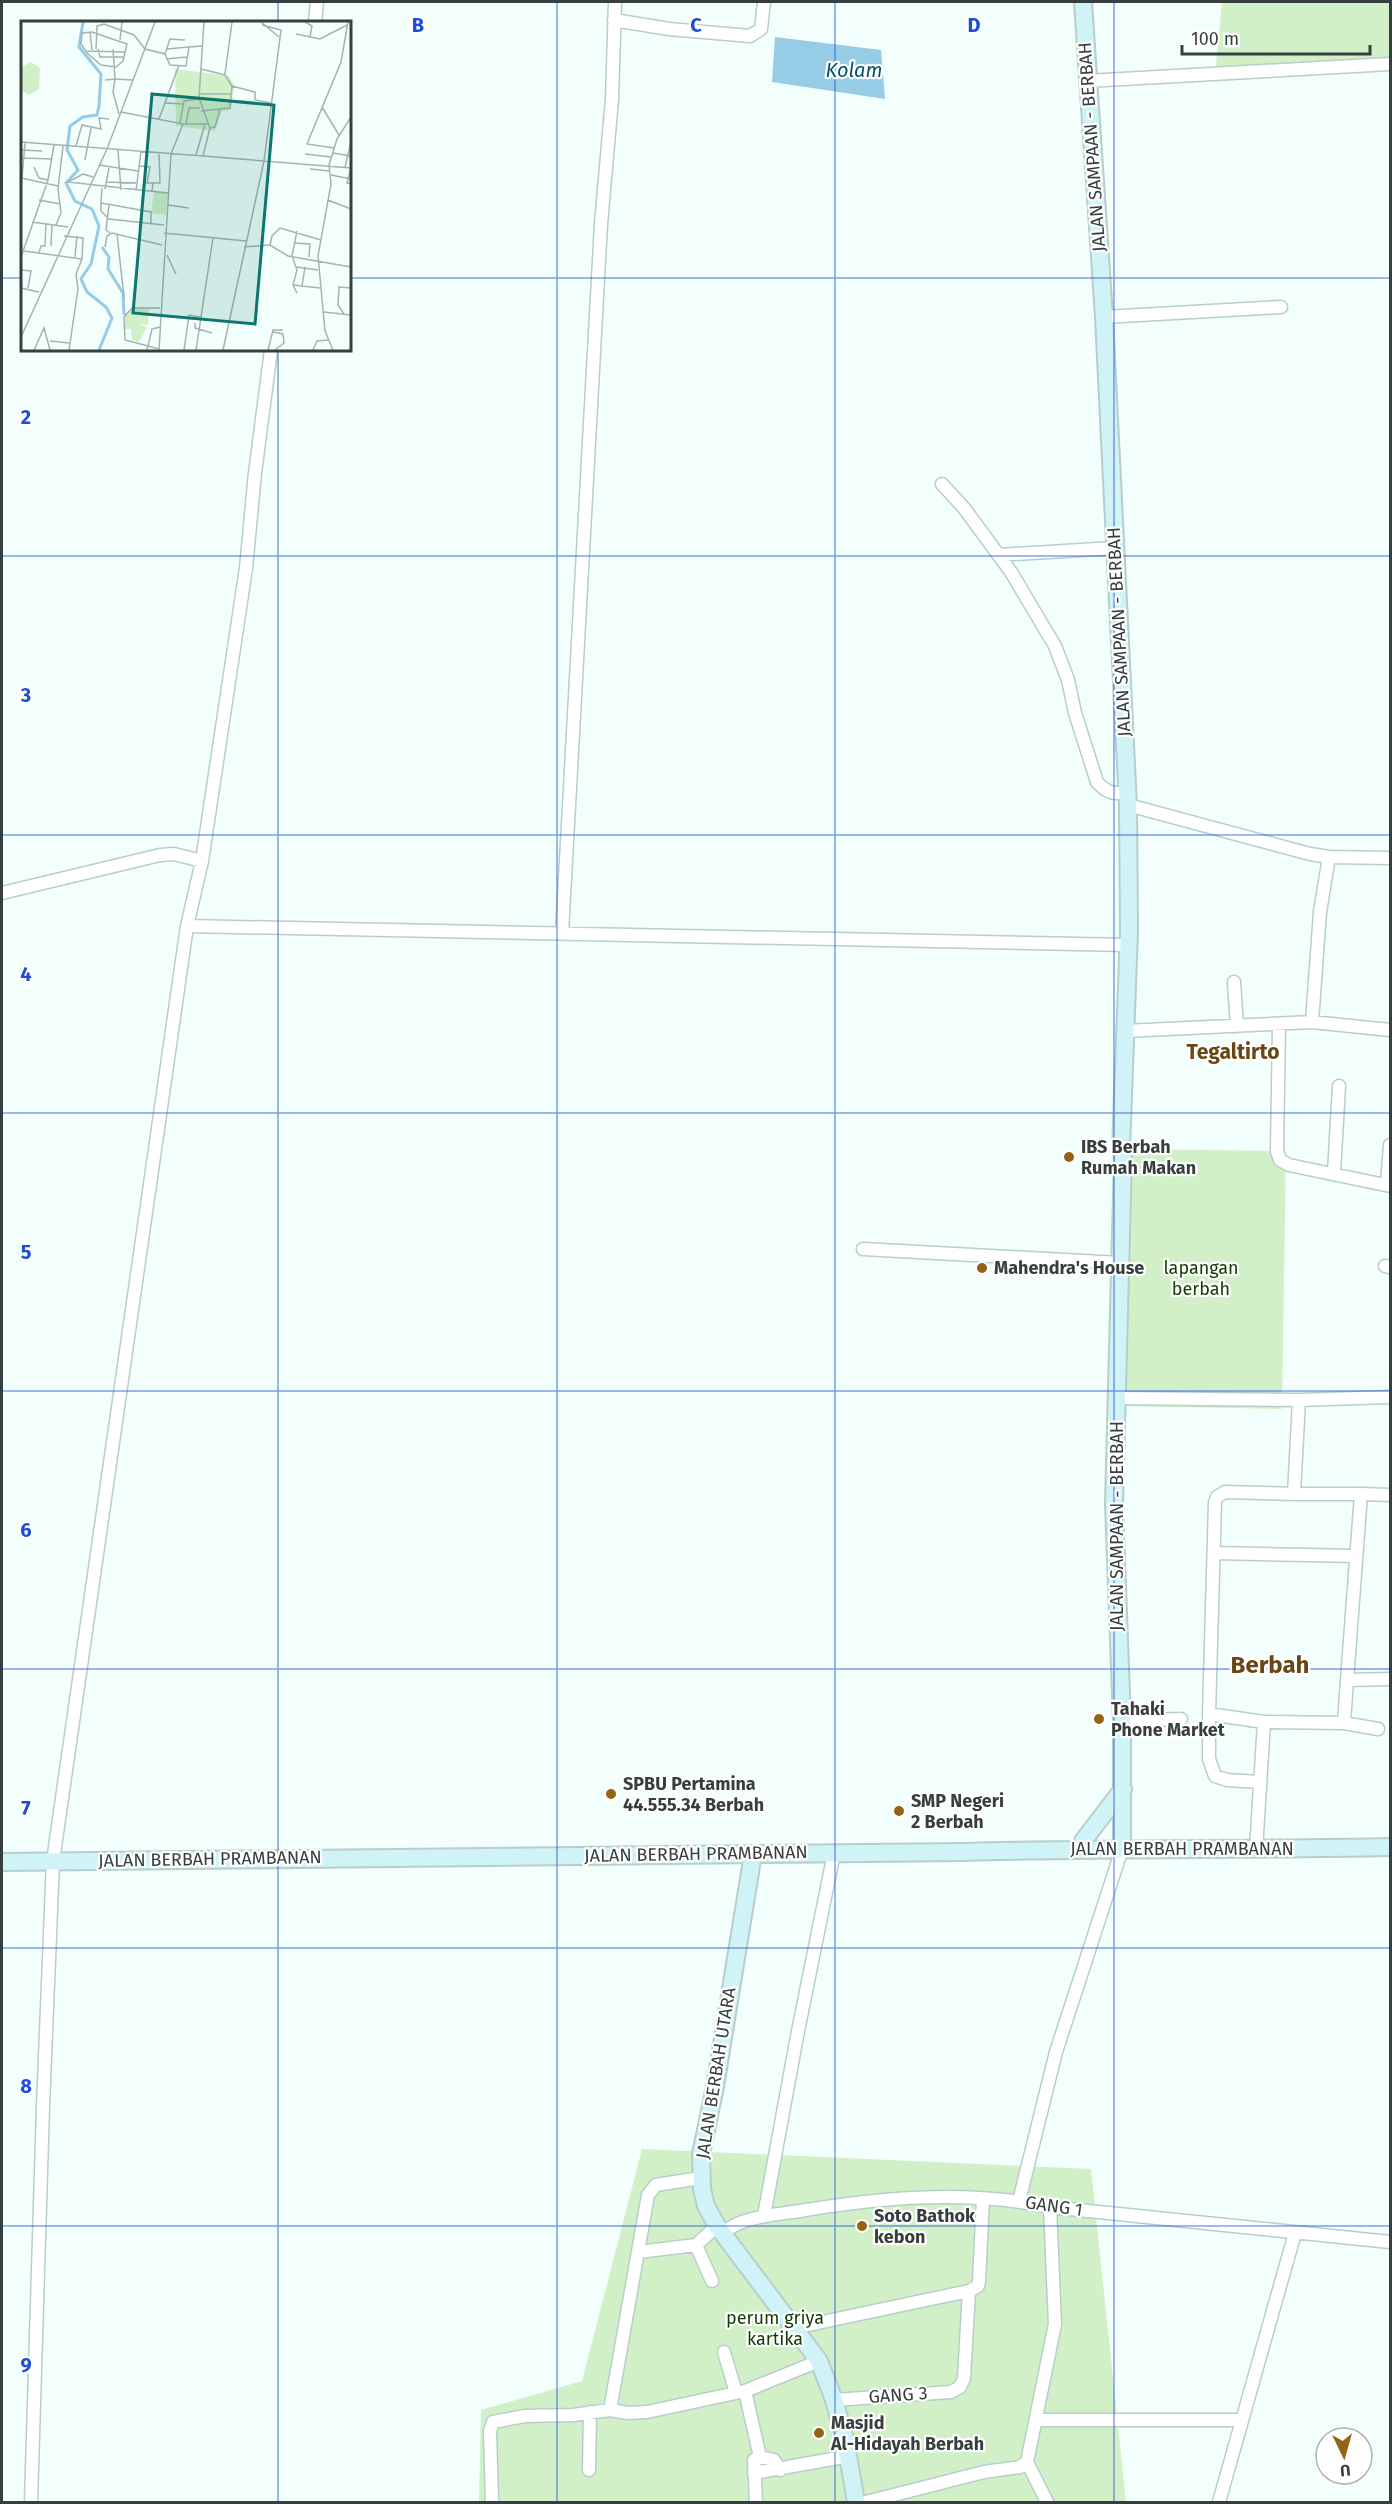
<svg xmlns="http://www.w3.org/2000/svg" width="1392" height="2504" viewBox="0 0 1392 2504" font-family="'Fira Sans',sans-serif">
  <style>
    .green { fill: #d1f0c8 }
    .water { fill: #96cce5 }
    .lines { fill: none; stroke-linecap: round; stroke-linejoin: round }
    .street-casing { stroke: #b8ceca; stroke-width: 15 }
    .secondary-casing { stroke: #b8ceca; stroke-width: 20 }
    .street { stroke: #fff; stroke-width: 12 }
    .secondary { stroke: #d0f3f7; stroke-width: 16 }
    .grid { fill: none; stroke: #1d4ed8; stroke-width: 1.5; stroke-opacity: 0.55 }
    .poi-dot { fill: #956316; stroke: #fff; stroke-width: 2 }
    .labels { text-anchor: middle; dominant-baseline: central; stroke-width: 4.5; stroke-linejoin: round; paint-order: stroke }
    .street-label { font-size: 18px; fill: #363f3e; stroke: #fff }
    .poi-label { font-size: 18px; font-weight: bold; fill: #363f3e; stroke: #fff; text-anchor: start }
    .park-label { font-size: 18px; fill: #113b02; stroke: #fff }
    .water-label { font-size: 20px; font-style: italic; fill: #06516a; stroke: #fff }
    .quarter-label { font-size: 21px; font-weight: bold; fill: #694613; stroke: #fff }
    .district-label { font-size: 24px; font-weight: bold; fill: #694613; stroke: #fff }
    .inset-river { fill: none; stroke: #96cce5; stroke-width: 3 }
    .inset-road { fill: none; stroke: #a7b2b0; stroke-width: 1.5 }
    .view { fill: #0f766e; fill-opacity: 0.15; stroke: #0f766e; stroke-width: 3 }
    .inset-edge { fill: none; stroke: #363f3e; stroke-width: 3 }
    .grid-label { font-size: 20px; text-anchor: middle; font-weight: bold; fill: #1d4ed8; stroke: #fff; stroke-width: 4.5; stroke-linejoin: round; paint-order: stroke }
  </style>
  <rect width="100%" height="100%" fill="#f2fffc"/>
  <!-- green -->
  <path class="green" d="M 1222,2 L 1390,2 L 1390,62 L 1215,75 Z
    M 1121,1149 L 1286,1151 L 1282,1409 L 1116,1406 Z
    M 642,2149 L 1091,2169 L 1126,2502 L 479,2502 L 481,2410 L 582,2381 Z"/>
  <!-- water -->
  <path class="water" d="M 775,37 L 881,50 L 885,99 L 772,82 Z"/>
  <g class="lines">
    <defs>
      <path id="street" d="M 614,20 L 669,29 L 750,36 L 761,29 L 764,2
        M 315,22 L 317,2
        M 1087,81 L 1390,64
        M 1104,317 L 1281,307
        M 942,484 L 964,508 L 1011,572 L 1055,646 L 1068,680 L 1075,713 L 1097,782 C 1106,792 1113,795 1127,792
        M 999,555 L 1114,548
        M 1128,805 L 1310,854 L 1329,857 L 1390,858
        M 2,893 L 160,855 L 174,854 L 202,861
        M 187,926 L 1128,945
        M 562,933 L 601,224 L 612,99 L 615,2
        M 1234,982 L 1237,1026
        M 1312,1022 L 1320,912 L 1329,857
        M 1279,1024 L 1277,1151 L 1280,1160 L 1289,1165 L 1390,1186
        M 1125,1031 L 1312,1022 L 1390,1030
        M 1334,1172 L 1339,1086
        M 1387,1184 L 1390,1145
        M 863,1249 L 1120,1263
        M 1385,1266 L 1390,1267
        M 1117,1398 L 1299,1400 L 1390,1397
        M 1294,1494 L 1361,1494 L 1347,1680 L 1390,1679
        M 1361,1494 L 1390,1495
        M 1214,1553 L 1356,1556
        M 1209,1714 L 1209,1759 L 1215,1776 L 1227,1780 L 1260,1782
        M 1122,1721 L 1181,1719
        M 1264,1722 L 1344,1723 L 1378,1729
        M 1344,1723 L 1347,1680
        M 1256,1850 L 1264,1722 L 1209,1714 L 1215,1502 L 1217,1497 L 1225,1492 L 1294,1494 L 1299,1400
        M 1019,2201 L 1056,2052 L 1122,1849
        M 764,2216 L 798,2031 L 834,1853
        M 722,2233 C 744,2216 774,2215 800,2211 C 883,2197 967,2190 1050,2207 L 1390,2242
        M 696,2245 L 712,2281
        M 638,2252 L 696,2245 L 717,2226
        M 794,2328 L 969,2291
        M 724,2352 L 736,2393
        M 745,2391 L 760,2457
        M 834,2400 L 951,2392 L 960,2387 L 964,2378 L 969,2291 L 978,2286 L 979,2281 L 983,2199
        M 610,2410 L 628,2413 L 647,2412 L 745,2391 L 819,2361
        M 1037,2420 L 1238,2420
        M 1027,2462 L 1047,2502
        M 589,2470 L 590,2412
        M 754,2473 L 849,2456
        M 31,2502 L 43,2106 L 53,1861 L 187,926 L 202,861 L 246,568 L 255,473 L 271,350
        M 492,2502 L 490,2431 L 493,2422 L 525,2416 L 573,2415 L 610,2410 L 648,2195 L 656,2185 L 700,2178
        M 756,2502 L 754,2460 L 760,2457 L 774,2460 L 780,2470
        M 866,2502 L 984,2472 L 1020,2467 L 1027,2462 L 1055,2324 L 1050,2207
        M 1219,2502 L 1295,2233"/>
      <path id="secondary" d="M 1083,2 L 1104,317 L 1128,805 L 1129,931 L 1121,1149 L 1123,1156 L 1114,1505 L 1122,1721 L 1122,1849
        M 1082,1849 L 1083,1841 L 1123,1789
        M 753,1854 L 715,2087 L 701,2154 L 702,2189 L 706,2206 L 717,2226 L 819,2361 L 834,2400 L 845,2439 L 856,2502
        M 2,1862 L 964,1852 C 1106,1848 1248,1850 1390,1847"/>
    </defs>
    <!-- street casing -->
    <use href="#street" class="street-casing"/>
    <!-- secondary casing -->
    <use href="#secondary" class="secondary-casing"/>
    <!-- street -->
    <use href="#street" class="street"/>
    <!-- secondary -->
    <use href="#secondary" class="secondary"/>
  </g>
  <!-- grid -->
  <path class="grid" d="M 278,2 L 278,22M 557,2 L 557,2502M 835,2 L 835,2502M 1114,2 L 1114,2502M 2,278 L 22,278M 350,278 L 1390,278M 278,350 L 278,2502M 2,556 L 1390,556M 2,835 L 1390,835M 2,1113 L 1390,1113M 2,1391 L 1390,1391M 2,1669 L 1390,1669M 2,1948 L 1390,1948M 2,2226 L 1390,2226"/>
  <!-- markers -->
  <g class="poi-dot">
    <circle cx="1069" cy="1157" r="6"/>
    <circle cx="982" cy="1268" r="6"/>
    <circle cx="1099" cy="1719" r="6"/>
    <circle cx="611" cy="1794" r="6"/>
    <circle cx="899" cy="1811" r="6"/>
    <circle cx="862" cy="2226" r="6"/>
    <circle cx="819" cy="2433" r="6"/>
  </g>
  <g class="labels">
    <!-- street labels -->
    <g class="street-label">
      <text transform="translate(1092 147) rotate(-94)">JALAN SAMPAAN - BERBAH</text>
      <text transform="translate(1119 632) rotate(-93)">JALAN SAMPAAN - BERBAH</text>
      <text transform="translate(1117 1526) rotate(-90)">JALAN SAMPAAN - BERBAH</text>
      <text x="1182" y="1849">JALAN BERBAH PRAMBANAN</text>
      <text transform="translate(696 1854) rotate(-1)">JALAN BERBAH PRAMBANAN</text>
      <text transform="translate(210 1859) rotate(-1)">JALAN BERBAH PRAMBANAN</text>
      <text transform="translate(716 2073) rotate(-81)">JALAN BERBAH UTARA</text>
      <text transform="translate(1054 2206) rotate(8)">GANG 1</text>
      <text transform="translate(898 2395) rotate(-4)">GANG 3</text>
    </g>
    <!-- poi labels -->
    <g class="poi-label">
      <text x="1081" y="1147">IBS Berbah<tspan x="1081" dy="21">Rumah Makan</tspan></text>
      <text x="994" y="1268">Mahendra's House</text>
      <text x="1111" y="1709">Tahaki<tspan x="1111" dy="21">Phone Market</tspan></text>
      <text x="623" y="1784">SPBU Pertamina<tspan x="623" dy="21">44.555.34 Berbah</tspan></text>
      <text x="911" y="1801">SMP Negeri<tspan x="911" dy="21">2 Berbah</tspan></text>
      <text x="874" y="2216">Soto Bathok<tspan x="874" dy="21">kebon</tspan></text>
      <text x="831" y="2423">Masjid<tspan x="831" dy="21">Al-Hidayah Berbah</tspan></text>
    </g>
    <!-- park labels -->
    <g class="park-label">
      <text x="1201" y="1268">lapangan<tspan x="1201" dy="21">berbah</tspan></text>
      <text x="775" y="2318">perum griya<tspan x="775" dy="21">kartika</tspan></text>
    </g>
    <!-- water labels -->
    <g class="water-label">
      <text x="854" y="70">Kolam</text>
    </g>
    <!-- quarter labels -->
    <g class="quarter-label">
      <text x="1233" y="1052">Tegaltirto</text>
    </g>
    <!-- district labels -->
    <g class="district-label">
      <text x="1270" y="1665">Berbah</text>
    </g>
  </g>
  <!-- overview -->
  <g transform="translate(21 21)">
    <rect width="330" height="330" fill="#f2fffc"/>
    <path d="M 10,41 L 19,47 L 18,68 L 8,74 L 0,69 L 1,46 ZM 154,48 L 208,55 L 213,64 L 210,89 L 201,90 L 194,110 L 155,105 ZM 133,170 L 147,171 L 145,194 L 130,192 ZM 111,287 L 128,287 L 127,304 L 118,303 L 126,306 L 118,321 L 111,319 L 110,308 L 104,308 L 104,293 Z" fill="#d1f0c8"/>
    <path class="inset-river" d="M 62,1 L 58,26 L 80,53 L 78,85 L 76,94 L 62,96 L 49,105 L 46,129 L 57,149 L 45,162 L 54,180 L 71,188 L 78,205 L 70,243 L 60,258 L 66,271 L 85,286 L 91,297 L 78,329M 81,226 L 88,236 L 87,248 L 102,272 L 103,294"/>
    <path class="inset-road" d="M 240,1 L 258,16M 284,1 L 291,5 L 289,16M 69,11 L 71,29M 275,13 L 299,18 L 326,4M 99,19 L 101,1M 75,28 L 76,5 L 83,3 L 113,14 L 124,28 L 144,33 L 149,44 L 165,45 L 168,26 L 182,25M 77,28 L 79,36 L 103,36M 92,28 L 94,58 L 112,59M 146,28 L 168,26M 64,30 L 104,31M 144,33 L 149,18 L 164,19M 145,38 L 166,36M 95,46 L 80,44 L 66,32 L 60,23 L 61,12 L 71,11 L 106,23 L 102,40 L 95,46M 180,48 L 204,54 L 211,65 L 234,71 L 234,79 L 250,82M 204,53 L 211,1M 84,59 L 94,58 L 92,71 L 98,93M 178,73 L 210,73M 144,82 L 162,83M 301,86 L 318,114M 180,90 L 199,88M 100,91 L 162,103 L 187,103M 138,98 L 158,44M 159,102 L 163,80 L 177,78M 165,103 L 168,87 L 179,87M 189,107 L 194,106 L 199,88 L 209,87 L 211,65M 0,121 L 182,135 L 189,107 L 178,77 L 183,1M 55,125 L 61,104 L 80,108 L 78,97 L 88,98M 313,127 L 286,123 L 320,41 L 327,1M 0,129 L 21,130M 97,129 L 100,169M 312,132 L 330,135M 150,133 L 162,103M 284,133 L 310,136M 175,134 L 184,103M 182,135 L 330,147M 0,137 L 31,138M 64,139 L 70,107M 78,144 L 117,150M 118,145 L 129,146 L 126,162 L 132,162M 13,146 L 18,157 L 27,159M 324,146 L 330,121M 330,147 L 326,162 L 330,163M 289,148 L 309,150M 310,154 L 330,158M 72,156 L 62,153 L 47,161 L 147,172M 0,157 L 37,165M 1,157 L 4,122M 85,161 L 115,162M 81,167 L 80,182 L 130,191 L 130,204M 84,168 L 88,147M 115,170 L 120,130M 131,170 L 132,162 L 139,162 L 138,132M 18,179 L 39,183M 307,179 L 330,188M 80,182 L 80,190 L 88,198 L 143,204M 88,184 L 85,209 L 89,212M 147,184 L 168,187M 11,201 L 47,206M 35,204 L 40,192 L 37,168 L 42,125M 143,212 L 225,220M 96,213 L 103,276M 43,215 L 62,217 L 61,238M 273,222 L 289,223 L 288,236M 249,224 L 251,215 L 259,207 L 300,219M 30,225 L 31,203M 84,226 L 86,215 L 91,212 L 141,224M 223,226 L 249,224 L 267,235 L 330,246M 3,230 L 61,238 L 55,253 L 57,268 L 48,329M 18,232 L 20,225 L 24,225 L 25,202M 146,234 L 155,253M 0,236 L 27,159 L 33,124M 54,236 L 56,215M 275,246 L 297,249M 0,249 L 10,250 L 7,267M 272,264 L 299,267M 281,265 L 284,246M 0,267 L 18,271M 276,272 L 272,264 L 276,249 L 271,235 L 276,210M 303,291 L 330,294M 323,293 L 317,284 L 318,266 L 330,267M 174,302 L 174,307 L 191,312M 252,311 L 262,313 L 263,322 L 254,329M 0,316 L 86,128 L 134,1M 29,320 L 48,322M 138,328 L 104,319 L 103,296 L 111,287 L 139,287M 13,329 L 23,307 L 29,329M 126,329 L 131,308 L 139,306M 138,329 L 150,133M 163,329 L 168,294 L 180,296M 175,329 L 192,217M 202,329 L 243,140 L 260,9 L 241,4M 247,329 L 252,309 L 262,309M 292,329 L 296,320 L 307,319M 312,329 L 304,310 L 297,235 L 310,163 L 308,144 L 316,118 L 330,96"/>
    <path class="view" d="M 131,73 L 253,84 L 234,303 L 112,292 Z"/>
    <rect width="330" height="330" class="inset-edge"/>
  </g>
  <g class="grid-label">
    <text x="418" y="32">B</text>
    <text x="696" y="32">C</text>
    <text x="974" y="32">D</text>
    <text x="26" y="424">2</text>
    <text x="26" y="702">3</text>
    <text x="26" y="981">4</text>
    <text x="26" y="1259">5</text>
    <text x="26" y="1537">6</text>
    <text x="26" y="1815">7</text>
    <text x="26" y="2093">8</text>
    <text x="26" y="2372">9</text>
  </g>
  <!-- border -->
  <rect width="1392" height="2504" fill="none" stroke="#363f3e" stroke-width="6"/>
  <!-- north arrow -->
  <g transform="translate(1344 2456) rotate(175)"><circle r="28" fill="#ffffff" stroke="#afb2b2" stroke-width="1.5"/>
  <path d="M0-4.5L10 22L0 15L-10 22Z" fill="#956316"/>
  <text y="-9" font-size="16" font-weight="bold" text-anchor="middle" fill="#363f3e">U</text>
  </g>
  <!-- scale -->
  <path d="M1182 45v9h188v-9" fill="none" stroke="#363f3e" stroke-width="3"/>
  <text x="1191" y="45" font-size="18" fill="#363f3e" stroke="#ffffff" stroke-width="4.5" paint-order="stroke">100 m</text>
</svg>
